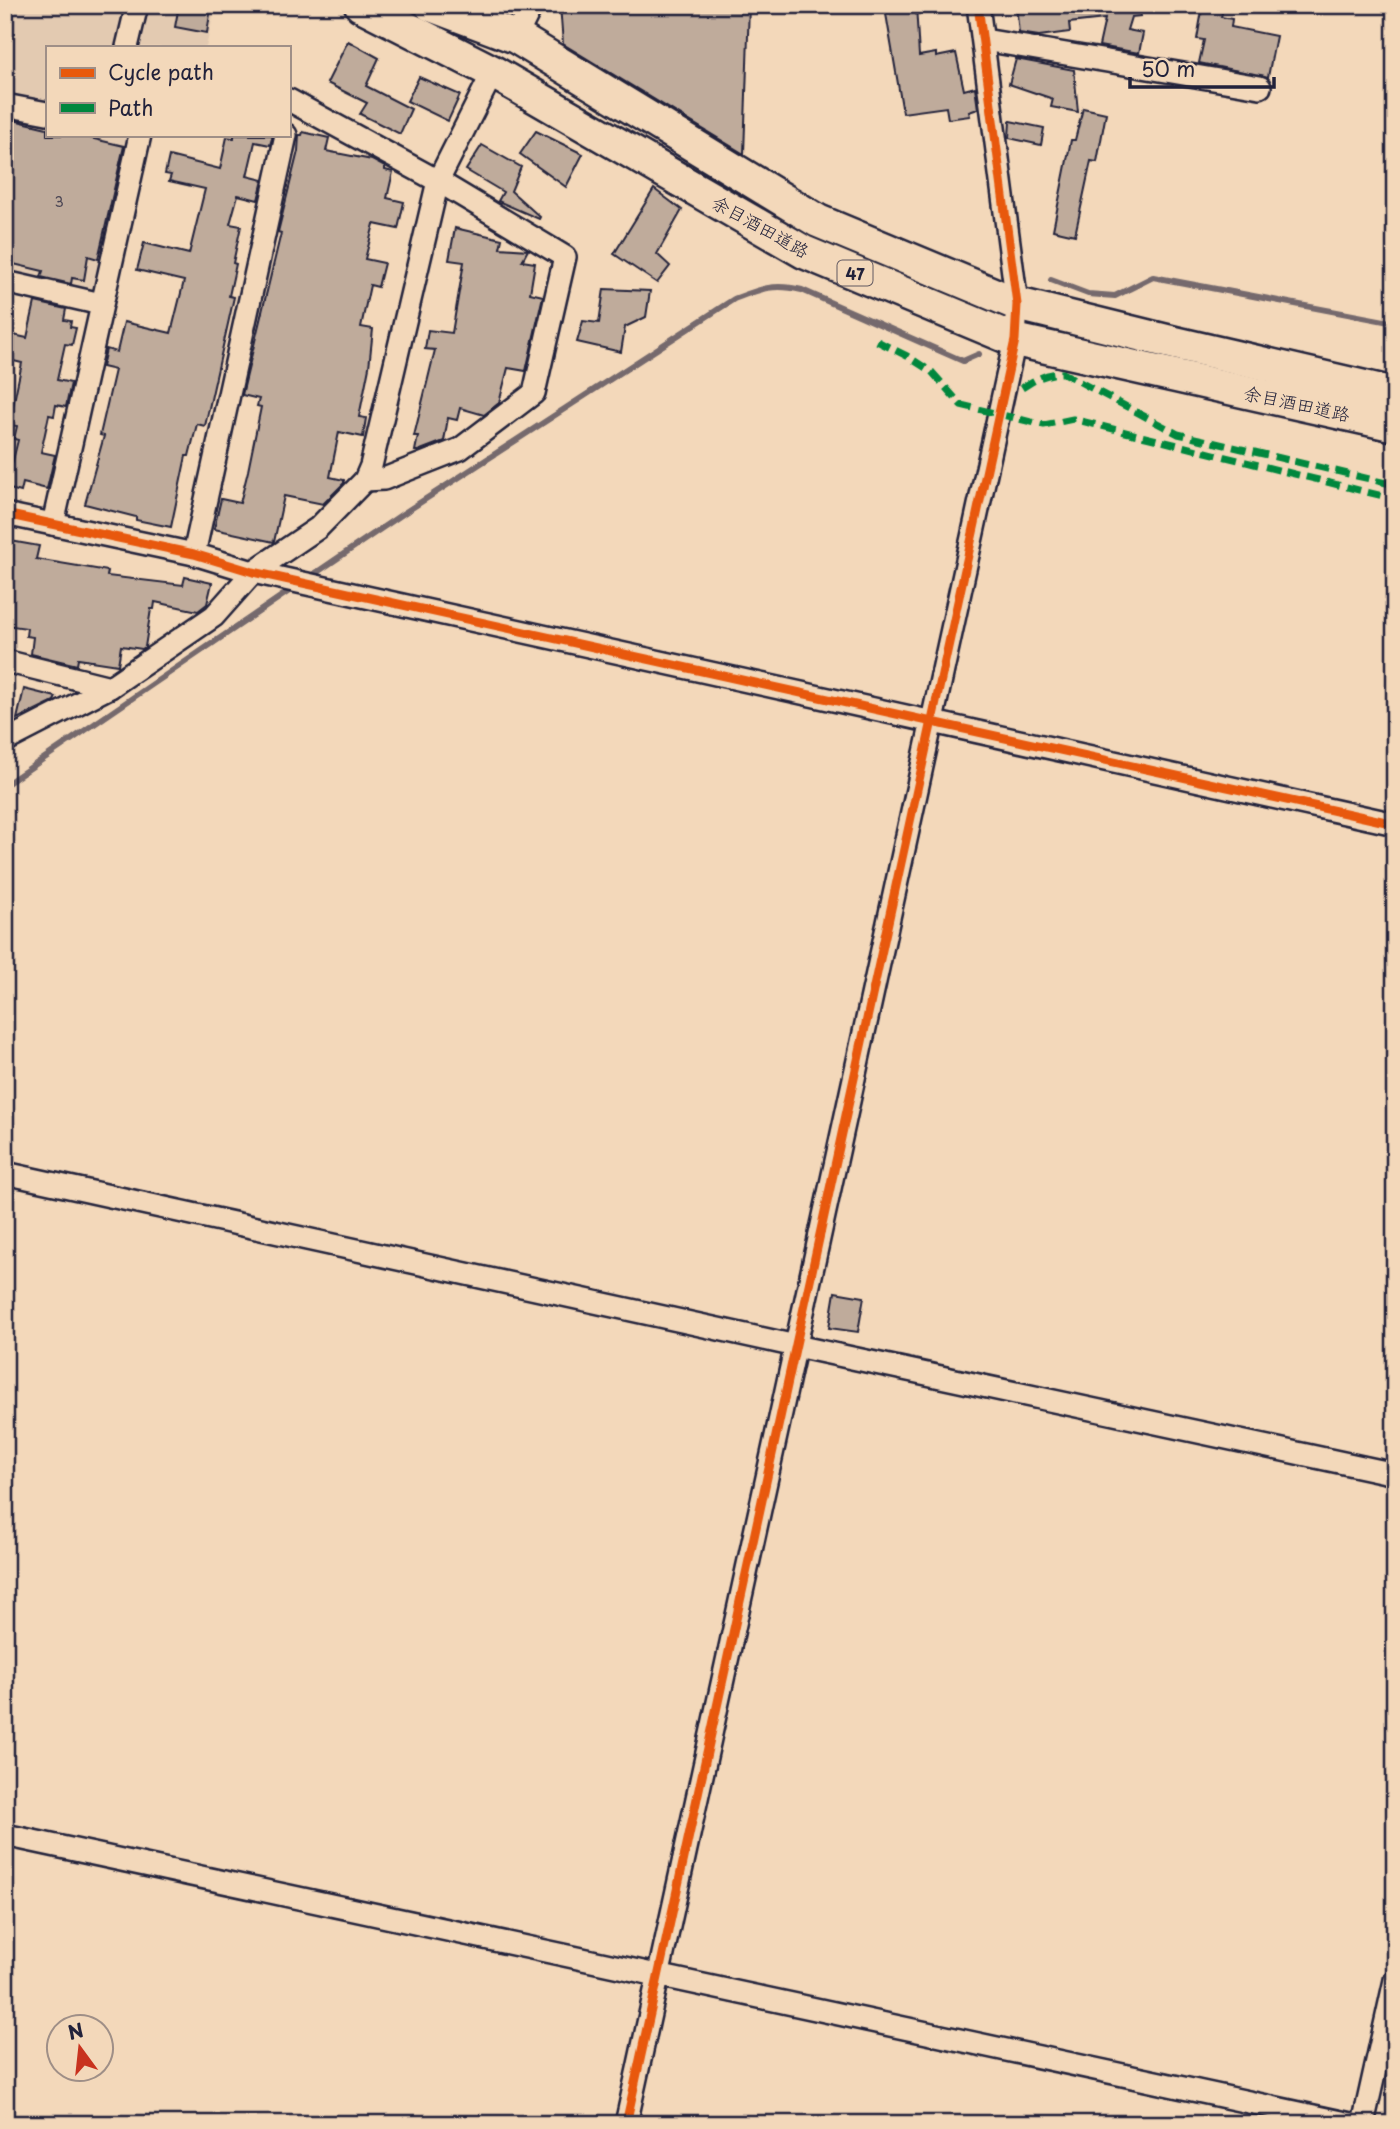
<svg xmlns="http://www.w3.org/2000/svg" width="1400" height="2129" font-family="'Playpen Sans','Klee One',sans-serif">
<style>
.built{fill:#e3cab1}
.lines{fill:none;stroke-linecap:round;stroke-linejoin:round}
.stream{stroke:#74696d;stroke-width:6}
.building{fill:#bfab9b;stroke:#22223b;stroke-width:2}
.minor-casing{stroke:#22223b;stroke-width:26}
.highway-casing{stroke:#22223b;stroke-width:37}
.minor{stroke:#f3d8ba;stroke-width:21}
.highway{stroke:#f3d8ba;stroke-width:32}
.quiet{stroke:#00873e;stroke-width:7;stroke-dasharray:14 7;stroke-linecap:butt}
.cycleway-casing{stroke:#f3d8ba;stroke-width:13}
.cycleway{stroke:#e8590c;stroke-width:9}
.labels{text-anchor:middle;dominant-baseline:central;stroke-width:5;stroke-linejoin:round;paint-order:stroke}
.number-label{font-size:14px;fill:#494453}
.shield{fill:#f3d8ba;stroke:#615961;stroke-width:2}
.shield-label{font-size:16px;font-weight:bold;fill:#22223b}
.street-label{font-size:18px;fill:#22223b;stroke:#f3d8ba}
</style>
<rect width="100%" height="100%" fill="#f3d8ba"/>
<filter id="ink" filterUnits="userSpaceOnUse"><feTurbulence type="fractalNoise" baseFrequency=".0143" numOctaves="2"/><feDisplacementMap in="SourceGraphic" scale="14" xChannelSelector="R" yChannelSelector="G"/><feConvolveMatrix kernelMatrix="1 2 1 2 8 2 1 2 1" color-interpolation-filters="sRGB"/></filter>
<g filter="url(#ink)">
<!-- built -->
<polygon class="built" points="5,5 216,5 206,47 47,47 47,135 133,135 95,295 5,271"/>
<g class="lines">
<!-- stream -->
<g class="stream">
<polyline points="1051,280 1088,294 1115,296 1153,277 1395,323"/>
<path d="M307 579 404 513 734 299C760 289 773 283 802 290L963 361 979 354"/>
<polyline points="5,785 295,587"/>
</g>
</g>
<!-- building -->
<g class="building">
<polygon points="179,5 211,8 207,33 175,27"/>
<polygon points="560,5 749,5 744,154 563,44"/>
<polygon points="903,5 916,5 919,56 936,53 936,57 956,53 964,90 975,87 978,109 969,112 970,116 948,119 946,107 903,113 885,8"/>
<polygon points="1016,5 1139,5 1140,16 1131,17 1127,30 1143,33 1139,53 1099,46 1105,19 1069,23 1070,32 1039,36 1019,33"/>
<polygon points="1203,5 1224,5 1221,17 1232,19 1231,27 1276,36 1268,77 1199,63 1204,40 1197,39"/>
<polygon points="348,41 379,58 366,86 411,109 400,134 360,114 367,103 327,83"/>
<polygon points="1016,59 1074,70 1078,112 1051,107 1053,99 1009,84"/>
<polygon points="419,77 460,95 448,121 407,101"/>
<polygon points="1083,108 1106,113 1097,162 1091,161 1075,235 1053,230 1071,140 1075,140"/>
<polygon points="5,118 47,128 47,135 77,135 124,146 98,259 88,256 84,280 72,278 71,284 41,277 43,271 5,262"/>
<polygon points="1010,121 1044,128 1041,145 1009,138"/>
<polygon points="536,131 583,154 566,187 520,154"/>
<polygon points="303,132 329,138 326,151 372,160 385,167 385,170 393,172 387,198 404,202 398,229 374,224 365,259 384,263 378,287 370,285 361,327 373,329 369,367 359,417 366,418 363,437 339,432 330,477 344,480 344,483 323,504 284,496 274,542 214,529 221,499 240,503 248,471 261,407 257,406 259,399 242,395 281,233 278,232 298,151 299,135 302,135"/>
<polygon points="234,135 273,135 270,145 255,142 247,176 263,180 258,200 238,195 230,224 241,226 233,263 236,264 229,296 234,297 205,426 197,424 189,456 186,456 171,527 136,520 136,517 85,504 104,436 100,435 115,370 102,367 106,349 117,352 124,322 171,333 184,281 137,270 144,243 189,254 205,189 169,181 171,175 165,174 169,156 220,169 227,137 234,138"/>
<polygon points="482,145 521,167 511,191 540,217 539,219 498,201 503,192 466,170"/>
<polygon points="654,189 682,210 657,254 670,266 657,283 614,254"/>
<polygon points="455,228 502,239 500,248 528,250 522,261 535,263 530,293 543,296 526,371 508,368 499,403 484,415 460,408 457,420 448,418 444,441 418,451 415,451 418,436 414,436 435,350 425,349 428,330 452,333 464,262 449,260"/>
<polygon points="604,289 650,291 646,317 625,327 621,352 577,342 583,321 599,323"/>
<polygon points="35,302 66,309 64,320 71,321 70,327 76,328 72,345 65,344 57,380 71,383 66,407 56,405 54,416 49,415 41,452 55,455 47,489 23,483 21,492 6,488 18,440 14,439 17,426 9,425 22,363 5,359 5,333 27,338"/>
<polygon points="5,540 39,546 36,559 108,571 107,576 183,585 185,577 212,583 207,604 198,611 155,602 154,609 151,609 145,647 142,649 121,646 118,665 78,659 77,665 31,654 33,637 26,636 27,628 5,625"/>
<polygon points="24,689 56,697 54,701 17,719"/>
<polygon points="835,1292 864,1297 858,1332 829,1328"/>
</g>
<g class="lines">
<!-- minor casing -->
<g class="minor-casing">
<g id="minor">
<polyline points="516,37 532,5"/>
<polyline points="984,40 1260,87"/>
<polyline points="127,47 137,5"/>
<polyline points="289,100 438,181 565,257 534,393 460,449 384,479 365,480"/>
<polyline points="5,105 47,113"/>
<polyline points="5,282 101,304"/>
<polyline points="5,514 194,554 253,572 1395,824"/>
<polyline points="53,524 140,135"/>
<polyline points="194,554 286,135"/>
<polyline points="5,661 110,687"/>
<polyline points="5,741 110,687 214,616 253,572 318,528 365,480 371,466 438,181 493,72"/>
<polyline points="5,1173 796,1346 1395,1474"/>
<polyline points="5,1835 1351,2124"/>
<polyline points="626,2124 1015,340 1017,304 978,5"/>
<polyline points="1363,2124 1395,1980"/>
</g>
</g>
<!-- highway casing -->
<g class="highway-casing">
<g id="highway">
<polyline points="361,5 493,72 804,252 1015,340 1395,425"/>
<polyline points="431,5 516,37 818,221 1017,304 1175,343 1395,394"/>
</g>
</g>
<!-- minor -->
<use href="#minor" class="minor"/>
<!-- highway -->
<use href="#highway" class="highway"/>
<!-- quiet -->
<g class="quiet">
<polyline points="877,341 907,356 932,372 961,405 1044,425 1073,419 1395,499"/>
<path d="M1022 388C1036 379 1046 373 1063 373L1178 434 1395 485"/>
</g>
<!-- cycleway casing -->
<g class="cycleway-casing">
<g id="cycleway">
<polyline points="5,514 194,554 253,572 1395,824"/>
<polyline points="626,2124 1015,340 1017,304 978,5"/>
</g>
</g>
<!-- cycleway -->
<use href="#cycleway" class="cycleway"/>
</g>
</g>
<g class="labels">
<!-- number labels -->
<g class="number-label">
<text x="59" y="201">3</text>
</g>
<!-- shield labels -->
<rect class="shield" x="837.5" y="260.5" width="35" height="25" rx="5"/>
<g class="shield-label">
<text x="855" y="273">47</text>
</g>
<!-- street labels -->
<g class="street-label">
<text transform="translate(761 226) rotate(29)">余目酒田道路</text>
<text transform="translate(1297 403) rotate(12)">余目酒田道路</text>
</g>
</g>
<!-- margin -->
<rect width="1400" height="2129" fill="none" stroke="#f3d8ba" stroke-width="28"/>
<rect x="14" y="14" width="1372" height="2101" fill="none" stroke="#22223b" stroke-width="2.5" filter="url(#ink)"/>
<!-- legend -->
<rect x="46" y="46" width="245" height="91" fill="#f3d8ba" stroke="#9f8f87" stroke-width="2"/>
<rect x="60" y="68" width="35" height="10" fill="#e8590c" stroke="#9f8f87" stroke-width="2"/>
<text x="108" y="80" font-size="21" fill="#22223b">Cycle path</text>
<rect x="60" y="103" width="35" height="10" fill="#00873e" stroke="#9f8f87" stroke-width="2"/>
<text x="108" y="116" font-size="21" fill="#22223b">Path</text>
<!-- north arrow -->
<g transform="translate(80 2048) rotate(345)"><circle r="33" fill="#f3d8ba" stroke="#9f8f87" stroke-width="2"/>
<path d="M0-5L12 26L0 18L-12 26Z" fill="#c8321e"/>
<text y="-10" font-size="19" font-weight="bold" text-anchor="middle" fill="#22223b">N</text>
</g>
<!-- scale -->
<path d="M1130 77v10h144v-10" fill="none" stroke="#22223b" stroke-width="3.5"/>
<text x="1141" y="77" font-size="21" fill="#22223b" stroke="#f3d8ba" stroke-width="5" paint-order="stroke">50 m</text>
</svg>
